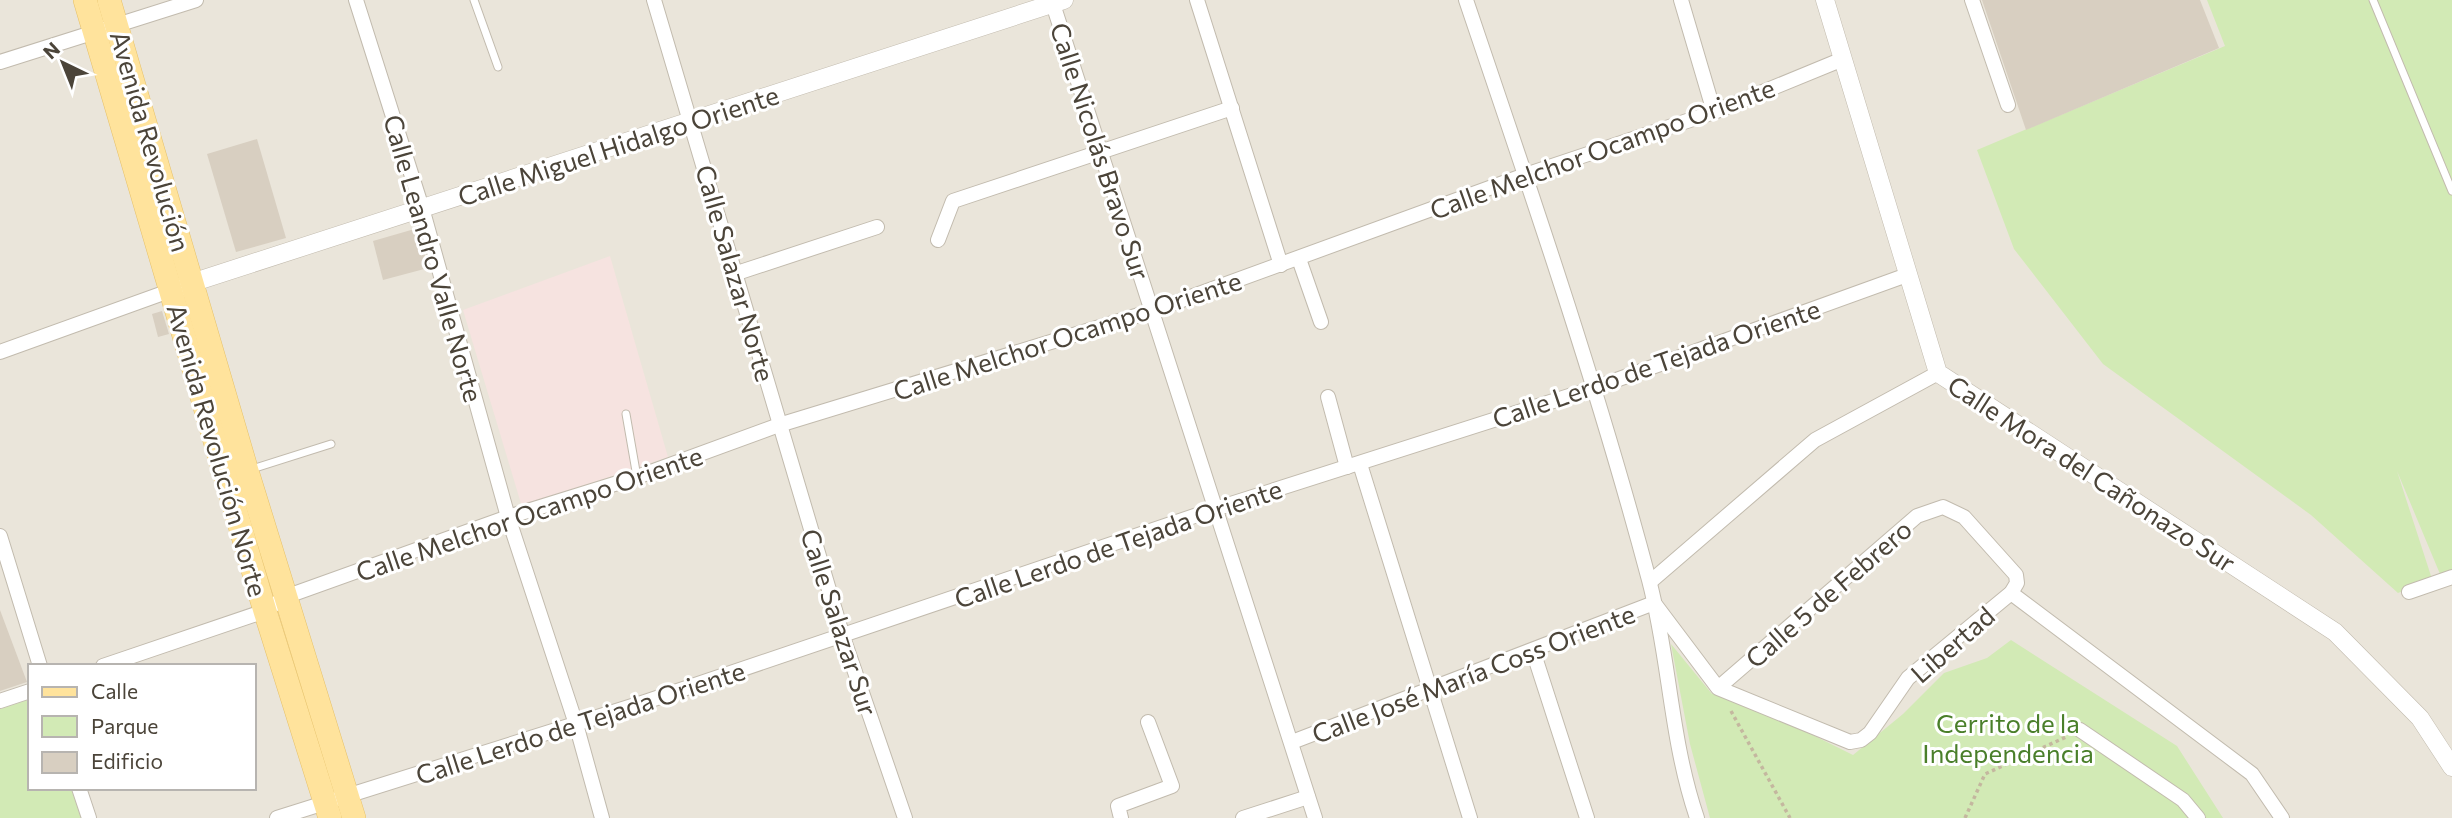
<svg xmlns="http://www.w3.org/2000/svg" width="2452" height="818" font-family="Commissioner,sans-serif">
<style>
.residential{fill:#eae5da;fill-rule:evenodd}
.medical{fill:#f6e3e0}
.green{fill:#d2eab5}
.building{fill:#d8cfc1}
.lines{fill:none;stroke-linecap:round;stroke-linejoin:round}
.service-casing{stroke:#c2bbae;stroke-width:9}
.minor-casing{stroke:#c2bbae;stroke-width:16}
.tertiary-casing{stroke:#c2bbae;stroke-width:19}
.primary-casing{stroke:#e6c16a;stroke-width:24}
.path{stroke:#c4b79f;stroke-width:3.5;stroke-dasharray:3.5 3.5;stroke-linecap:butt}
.service{stroke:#fff;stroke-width:7}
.minor{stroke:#fff;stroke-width:14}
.tertiary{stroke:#fff;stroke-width:18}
.primary{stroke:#ffe39c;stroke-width:23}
.labels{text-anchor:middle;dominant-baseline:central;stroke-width:6;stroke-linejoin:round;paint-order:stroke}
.street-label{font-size:26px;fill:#4b4439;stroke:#fff}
.park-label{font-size:26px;fill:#4a7f2a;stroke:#fff}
</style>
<rect width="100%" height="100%" fill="#f6f3ec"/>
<!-- residential -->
<path class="residential" d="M0 0H2452V818H0ZM30 666H254V788H30Z"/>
<!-- medical -->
<polygon class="medical" points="610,256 668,457 522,507 463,310"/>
<!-- green -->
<g class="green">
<polygon points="2207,0 2452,0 2452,570 2440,574 2397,471 2432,579 2398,593 2311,515 2103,364 2014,249 1977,150 2225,46"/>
<polygon points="2011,640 2177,746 2223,818 1710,818 1690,744 1671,644 1712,694 1718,688 1853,755 1903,714 1944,673 1987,658"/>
<polygon points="30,699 30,788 71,788 81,818 0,818 0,709"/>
</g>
<!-- building -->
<g class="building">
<polygon points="1982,0 2200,0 2219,48 2026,130"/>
<polygon points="257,139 286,238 236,252 207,154"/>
<polygon points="418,228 428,268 383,280 373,241"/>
<polygon points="162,311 169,334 158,337 152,314"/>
<polygon points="0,610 27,682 0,691"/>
</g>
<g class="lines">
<!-- service casing -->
<g class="service-casing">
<g id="service">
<polyline points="474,0 498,67"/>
<polyline points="2373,0 2452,191"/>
<polyline points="626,414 637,477"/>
<polyline points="252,469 331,444"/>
</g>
</g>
<!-- minor casing -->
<g class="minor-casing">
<g id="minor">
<polyline points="356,0 422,208 508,517 576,724 602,818"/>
<polyline points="654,0 843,637 905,818"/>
<polyline points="1197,0 1281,265"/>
<path d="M1466 0C1531 192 1597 384 1649 580 1670 659 1670 739 1697 818"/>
<polyline points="1681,0 1714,112"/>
<polyline points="1972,0 2008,105"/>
<polyline points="1053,4 1315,818"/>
<polyline points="0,62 196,0"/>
<polyline points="938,240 953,201 1232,108"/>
<polyline points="1299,259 1321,322"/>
<polyline points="737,273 877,227"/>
<polyline points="0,352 172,290"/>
<polyline points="1328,397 1347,467"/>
<polyline points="1360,464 1470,818"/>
<polyline points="0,536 40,666"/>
<polyline points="1650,582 1815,440 1938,373"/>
<polyline points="2409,592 2452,577"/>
<polyline points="2011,593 2252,774 2282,818"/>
<polyline points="1654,603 1718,688 1850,742 1861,740 1870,733 1908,678 2011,593 2017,583 2016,575 1964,517 1943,507 1917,516 1718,688"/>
<polyline points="1533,651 1587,818"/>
<polyline points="103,666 265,611 285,597 508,517 637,477 779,425 1152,311 1525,175 1714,112 1843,59"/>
<polyline points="0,701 30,691"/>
<polyline points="2080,730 2183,800 2198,818"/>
<polyline points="1292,742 1654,603"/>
<polyline points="79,788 89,818"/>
<polyline points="277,818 645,702 1215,509 1594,388 1907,275"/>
<polyline points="1121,818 1118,806 1172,786 1148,722"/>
<polyline points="1243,818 1308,797"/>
</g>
</g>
<!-- tertiary casing -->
<g class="tertiary-casing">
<g id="tertiary">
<polyline points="1825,0 1938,373 2335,632 2420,718 2452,767"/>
<polyline points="182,286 1064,0"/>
</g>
</g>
<!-- primary casing -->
<g class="primary-casing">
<g id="primary">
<polyline points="85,0 265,611 330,818"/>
<polyline points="109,0 247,471 354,818"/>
</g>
</g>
<!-- path -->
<g class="path">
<polyline points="1731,711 1790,818"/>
<polyline points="1965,818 1985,774 2066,737"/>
</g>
<!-- service -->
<use href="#service" class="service"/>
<!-- minor -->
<use href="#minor" class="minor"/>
<!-- tertiary -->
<use href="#tertiary" class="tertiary"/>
<!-- primary -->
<use href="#primary" class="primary"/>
</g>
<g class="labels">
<!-- street labels -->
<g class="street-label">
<text transform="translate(151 141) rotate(74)">Avenida Revolución</text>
<text transform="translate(618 145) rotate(-18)">Calle Miguel Hidalgo Oriente</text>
<text transform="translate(1602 148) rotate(-20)">Calle Melchor Ocampo Oriente</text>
<text transform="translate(1101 151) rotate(72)">Calle Nicolás Bravo Sur</text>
<text transform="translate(434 258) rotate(74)">Calle Leandro Valle Norte</text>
<text transform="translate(736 273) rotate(74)">Calle Salazar Norte</text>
<text transform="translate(1067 335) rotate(-18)">Calle Melchor Ocampo Oriente</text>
<text transform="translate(1656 363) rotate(-19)">Calle Lerdo de Tejada Oriente</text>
<text transform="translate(218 450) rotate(74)">Avenida Revolución Norte</text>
<text transform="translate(2092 473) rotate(33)">Calle Mora del Cañonazo Sur</text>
<text transform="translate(529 513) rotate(-19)">Calle Melchor Ocampo Oriente</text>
<text transform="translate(1118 543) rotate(-19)">Calle Lerdo de Tejada Oriente</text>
<text transform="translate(1828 593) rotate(-41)">Calle 5 de Febrero</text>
<text transform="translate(840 622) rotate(72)">Calle Salazar Sur</text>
<text transform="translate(1952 644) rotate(-41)">Libertad</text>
<text transform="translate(1473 673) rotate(-21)">Calle José María Coss Oriente</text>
<text transform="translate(580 722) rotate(-18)">Calle Lerdo de Tejada Oriente</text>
</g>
<!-- park labels -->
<g class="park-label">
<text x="2008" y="722">Cerrito de la<tspan x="2008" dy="30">Independencia</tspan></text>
</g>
</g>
<!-- legend -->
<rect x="28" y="664" width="228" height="126" fill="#ffffff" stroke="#b7b4b0" stroke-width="2"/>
<rect x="42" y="687" width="35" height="10" fill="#ffe39c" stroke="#b7b4b0" stroke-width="2"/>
<text x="91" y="699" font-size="21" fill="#4b4439">Calle</text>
<rect x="42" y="716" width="35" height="21" fill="#d2eab5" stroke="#b7b4b0" stroke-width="2"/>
<text x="91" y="734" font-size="21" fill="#4b4439">Parque</text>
<rect x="42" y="752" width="35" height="21" fill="#d8cfc1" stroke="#b7b4b0" stroke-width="2"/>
<text x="91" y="769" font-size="21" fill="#4b4439">Edificio</text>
<!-- north arrow -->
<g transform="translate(63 63) rotate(317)" stroke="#ffffff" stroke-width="5" paint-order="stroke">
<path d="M0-5L12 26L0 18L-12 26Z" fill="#4b4439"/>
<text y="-10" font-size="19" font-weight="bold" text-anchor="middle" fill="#4b4439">N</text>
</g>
</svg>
